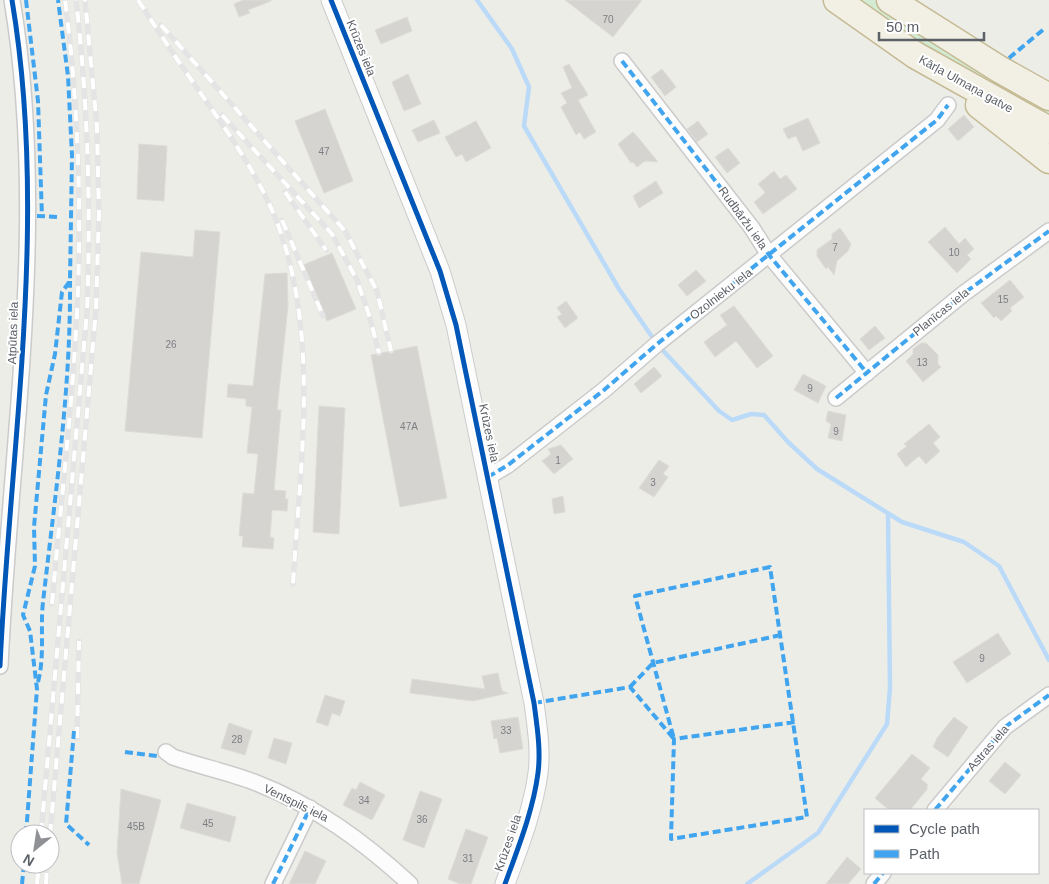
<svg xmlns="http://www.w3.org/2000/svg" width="1049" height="884" font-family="Arial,sans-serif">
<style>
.green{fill:#d4ebd3}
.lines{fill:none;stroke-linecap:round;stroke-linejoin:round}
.stream{stroke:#bbdaf8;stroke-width:4.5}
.building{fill:#d5d4d1;stroke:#dddcd6}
.minor-casing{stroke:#cacbca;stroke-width:18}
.tertiary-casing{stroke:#cacbca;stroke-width:21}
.trunk-casing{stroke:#c5ba94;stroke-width:29}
.minor{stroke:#fcfcfc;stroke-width:15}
.tertiary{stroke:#fcfcfc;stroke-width:19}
.trunk{stroke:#f2f0e4;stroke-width:26}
.rail-casing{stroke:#e4e4e4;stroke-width:5.5}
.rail{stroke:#fff;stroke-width:4;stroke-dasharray:11;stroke-linecap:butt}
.quiet{stroke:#40a5ee;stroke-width:4;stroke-dasharray:8 4;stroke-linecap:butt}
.cycleway-casing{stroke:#fff;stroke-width:8}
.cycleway{stroke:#0057b8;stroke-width:5}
.labels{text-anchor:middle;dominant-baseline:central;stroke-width:4;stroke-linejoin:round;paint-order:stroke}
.number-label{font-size:10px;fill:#7c7e82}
.street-label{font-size:12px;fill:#5c6067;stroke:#fff}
</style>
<rect width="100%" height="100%" fill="#edede8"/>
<!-- green -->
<polygon class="green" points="850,0 874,0 918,29 1049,107 1049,122"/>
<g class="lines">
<!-- stream -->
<g class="stream">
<polyline points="477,0 512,49 529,87 524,126 619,289 657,344 719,411 732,420 751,414 764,415 788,442 817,469 902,522 964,542 999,566 1049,660"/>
<polyline points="747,884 818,833 887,724 890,688 888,514"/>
</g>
</g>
<!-- building -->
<g class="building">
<polygon points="243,0 271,0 271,1 248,10 250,13 239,17 234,4"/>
<polygon points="565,0 642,0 613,37"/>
<polygon points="407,17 412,31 381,44 375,30"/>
<polygon points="569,64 588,95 578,100 596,132 584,139 580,132 576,135 561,107 567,103 561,93 572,88 563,67"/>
<polygon points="662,69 676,87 665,96 651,77"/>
<polygon points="408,74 421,104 404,111 392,82"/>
<polygon points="325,109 353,181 324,193 295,121"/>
<polygon points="964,115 974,127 958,141 948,129"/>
<polygon points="808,118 820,143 803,151 796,136 788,139 783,129"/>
<polygon points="434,120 440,133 418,142 412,130"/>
<polygon points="476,121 491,148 466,162 462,154 456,157 445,137"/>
<polygon points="698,121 708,134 697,142 687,129"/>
<polygon points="633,132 641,141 658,162 645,161 637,167 633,162 631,163 618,144"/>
<polygon points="139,144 167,146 164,201 137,199"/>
<polygon points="728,148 740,163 727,173 715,157"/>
<polygon points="774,171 780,179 786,175 797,189 763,214 754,202 764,194 765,192 758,184"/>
<polygon points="656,181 663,193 639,208 633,196"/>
<polygon points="945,227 959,244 965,238 974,249 967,255 971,259 957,273 928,242"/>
<polygon points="840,228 851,244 848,251 837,261 834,275 828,267 826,269 817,256 817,250 832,239 832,234"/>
<polygon points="195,230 220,232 202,438 125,431 141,252 193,257"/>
<polygon points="332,253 356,309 327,321 303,265"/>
<polygon points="696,270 706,281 687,296 678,285"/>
<polygon points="287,273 288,306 277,410 281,410 274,490 286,491 285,499 288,499 287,511 272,510 270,537 274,538 273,549 242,547 243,536 239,536 243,493 254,494 258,454 247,453 252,407 246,406 246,399 227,397 228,384 253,386 265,274"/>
<polygon points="1010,280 1024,297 1010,308 1012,311 1001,321 996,316 994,318 981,303"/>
<polygon points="566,301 578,318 565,328 557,317 562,314 557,308"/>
<polygon points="734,306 773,356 757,368 736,341 715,357 704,342 727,325 720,315"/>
<polygon points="875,326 885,338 869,350 860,339"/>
<polygon points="921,343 926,343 938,355 938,364 941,367 923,382 906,361 913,354 913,349"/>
<polygon points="417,346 447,498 400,507 371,355"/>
<polygon points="654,367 662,376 641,393 634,384"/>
<polygon points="803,374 826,386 818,403 794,390"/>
<polygon points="319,406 345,408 339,534 313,532"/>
<polygon points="828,411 846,415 842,441 828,438 831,424 826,421"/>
<polygon points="929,424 940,437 933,443 940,451 926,464 919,456 906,467 897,454 907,446 904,444"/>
<polygon points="561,445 573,459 554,474 542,461 551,454 548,449"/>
<polygon points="659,460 669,466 663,474 668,477 654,497 639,488"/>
<polygon points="563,496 565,512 554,514 552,499"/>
<polygon points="998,633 1011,654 967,683 953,662"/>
<polygon points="498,673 502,691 508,693 473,701 410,693 412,679 485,689 482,676"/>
<polygon points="325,695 345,701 340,716 332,713 328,726 316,722"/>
<polygon points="518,717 523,749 500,753 497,738 494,739 491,721"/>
<polygon points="954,717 968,727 948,757 933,747 937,738"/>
<polygon points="229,723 252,731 245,755 221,748"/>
<polygon points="274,738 292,743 286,764 268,758"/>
<polygon points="912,754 930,768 921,779 928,785 926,787 928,788 910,810 889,810 875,798"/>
<polygon points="1005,762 1021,775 1005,794 989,781"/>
<polygon points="360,782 385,795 372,820 343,805 352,788 356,790"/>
<polygon points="121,789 161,800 139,884 122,884 117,853"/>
<polygon points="420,791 442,799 424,848 403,840"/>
<polygon points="187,803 236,817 230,842 180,828"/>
<polygon points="466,829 488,837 471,884 460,884 448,879"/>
<polygon points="305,851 326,861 315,884 289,884"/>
<polygon points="847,857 861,869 848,884 826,884"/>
</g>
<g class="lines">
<!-- minor casing -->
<g class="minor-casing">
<g id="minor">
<polyline points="622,61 752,228 769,255 867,373"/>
<polyline points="836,398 963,294 1049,231"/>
<polyline points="488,477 508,465 604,390 657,344 937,120 948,105"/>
<path d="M0 666C10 445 49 220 12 0"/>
<path d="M166 752 173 757C199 766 227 772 254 782 314 805 363 841 410 884"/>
<polyline points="935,810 1005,727 1049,695"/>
<polyline points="273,884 310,808"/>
<polyline points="874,884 883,873"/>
</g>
</g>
<!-- tertiary casing -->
<g class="tertiary-casing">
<path id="tertiary" d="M331 0 440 271 456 325 534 703C537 726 541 750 538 773 533 811 518 848 505 884"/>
</g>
<!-- trunk casing -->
<g class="trunk-casing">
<g id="trunk">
<polyline points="837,0 915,55 1049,130"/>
<polyline points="890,0 999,69 1049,97"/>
<polyline points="979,105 1049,160"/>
</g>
</g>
<!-- minor -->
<use href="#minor" class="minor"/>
<!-- tertiary -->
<use href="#tertiary" class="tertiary"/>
<!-- trunk -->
<use href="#trunk" class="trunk"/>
<!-- rail casing -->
<g class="rail-casing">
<g id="rail">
<path d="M138 0C157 29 175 57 195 85 224 127 255 169 275 217 321 334 300 462 293 584"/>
<polyline points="161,25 345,231 377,291 391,351"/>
<polyline points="222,115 332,234 357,280 370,318 379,353"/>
<polyline points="285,192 326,250"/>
<polyline points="282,220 323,316"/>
<path d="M52 604C62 488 77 370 79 253 80 169 76 84 65 0"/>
<polyline points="77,738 79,641"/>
<path d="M41 834 87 311C91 207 88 104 76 0"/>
<polyline points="50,835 96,310 99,214 97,127 85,0"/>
<polyline points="37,884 39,864"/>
<polyline points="46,884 47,864"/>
</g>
</g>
<!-- rail -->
<use href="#rail" class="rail"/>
<!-- quiet -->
<g class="quiet">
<polyline points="26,0 38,101 42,217"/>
<polyline points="1009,58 1044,29"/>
<polyline points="622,61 752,228 769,255 867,373"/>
<polyline points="37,216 59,217"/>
<polyline points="836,398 963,294 1049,231"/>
<polyline points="488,477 508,465 604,390 657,344 937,120 948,105"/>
<path d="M38 682C45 655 40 629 43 602 55 496 71 389 70 281"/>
<polyline points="630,687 653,663 781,635"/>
<polyline points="534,703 630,687 674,739 635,596 770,567 807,817 671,839 674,739 795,722"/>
<polyline points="74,731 66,824 89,845"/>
<polyline points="125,752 157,756"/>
<polyline points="935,810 1005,727 1049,695"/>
<polyline points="26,834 37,689 30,631 23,615 35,566 34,527 46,395 55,354 62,292 70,281 72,155 68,76 58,0"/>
<polyline points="22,884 24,864"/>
<polyline points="273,884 310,808"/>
<polyline points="874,884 883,873"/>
</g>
<!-- cycleway casing -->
<g class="cycleway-casing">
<g id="cycleway">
<path d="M331 0 440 271 456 325 534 703C537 726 541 750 538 773 533 811 518 848 505 884"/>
<path d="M0 666C10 445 49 220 12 0"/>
</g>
</g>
<!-- cycleway -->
<use href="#cycleway" class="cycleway"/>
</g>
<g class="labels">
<!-- number labels -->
<g class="number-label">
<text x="608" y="19">70</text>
<text x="324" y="151">47</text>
<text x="835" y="247">7</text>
<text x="954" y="252">10</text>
<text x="1003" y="299">15</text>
<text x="171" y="344">26</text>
<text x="922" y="362">13</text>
<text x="810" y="388">9</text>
<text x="409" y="426">47A</text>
<text x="836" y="431">9</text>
<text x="558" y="460">1</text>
<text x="653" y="482">3</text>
<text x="982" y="658">9</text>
<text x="506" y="730">33</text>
<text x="237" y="739">28</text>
<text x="364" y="800">34</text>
<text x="422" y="819">36</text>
<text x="208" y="823">45</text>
<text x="136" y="826">45B</text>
<text x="468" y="858">31</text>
</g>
<!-- street labels -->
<g class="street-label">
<text transform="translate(361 48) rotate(68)">Krūzes iela</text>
<text transform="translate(966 84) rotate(29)">Kārļa Ulmaņa gatve</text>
<text transform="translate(743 218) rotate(54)">Rudbāržu iela</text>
<text transform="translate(721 294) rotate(-38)">Ozolnieku iela</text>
<text transform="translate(941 312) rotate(-39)">Planīcas iela</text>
<text transform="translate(13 333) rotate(-88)">Atpūtas iela</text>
<text transform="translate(489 433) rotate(78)">Krūzes iela</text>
<text transform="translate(988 748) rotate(-49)">Astras iela</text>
<text transform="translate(296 803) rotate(26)">Ventspils iela</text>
<text transform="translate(508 843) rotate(-71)">Krūzes iela</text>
</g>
</g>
<!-- legend -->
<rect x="864" y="809" width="175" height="65" fill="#ffffff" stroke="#bebfc2"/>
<rect x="874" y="825" width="25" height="8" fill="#0057b8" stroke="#bebfc2"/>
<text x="909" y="834" font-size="15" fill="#5c6067">Cycle path</text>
<rect x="874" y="850" width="25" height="8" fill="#40a5ee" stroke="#bebfc2"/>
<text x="909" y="859" font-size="15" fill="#5c6067">Path</text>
<!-- north arrow -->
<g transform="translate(35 849) rotate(210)"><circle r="24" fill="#ffffff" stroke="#bebfc2"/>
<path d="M0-4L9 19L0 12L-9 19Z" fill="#8f9194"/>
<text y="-8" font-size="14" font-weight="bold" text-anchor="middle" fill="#5c6067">N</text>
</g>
<!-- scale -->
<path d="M879 32v8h105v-8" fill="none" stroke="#5c6067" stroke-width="2.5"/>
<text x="886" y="32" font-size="15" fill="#5c6067" stroke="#ffffff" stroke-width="4" paint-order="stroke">50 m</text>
</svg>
